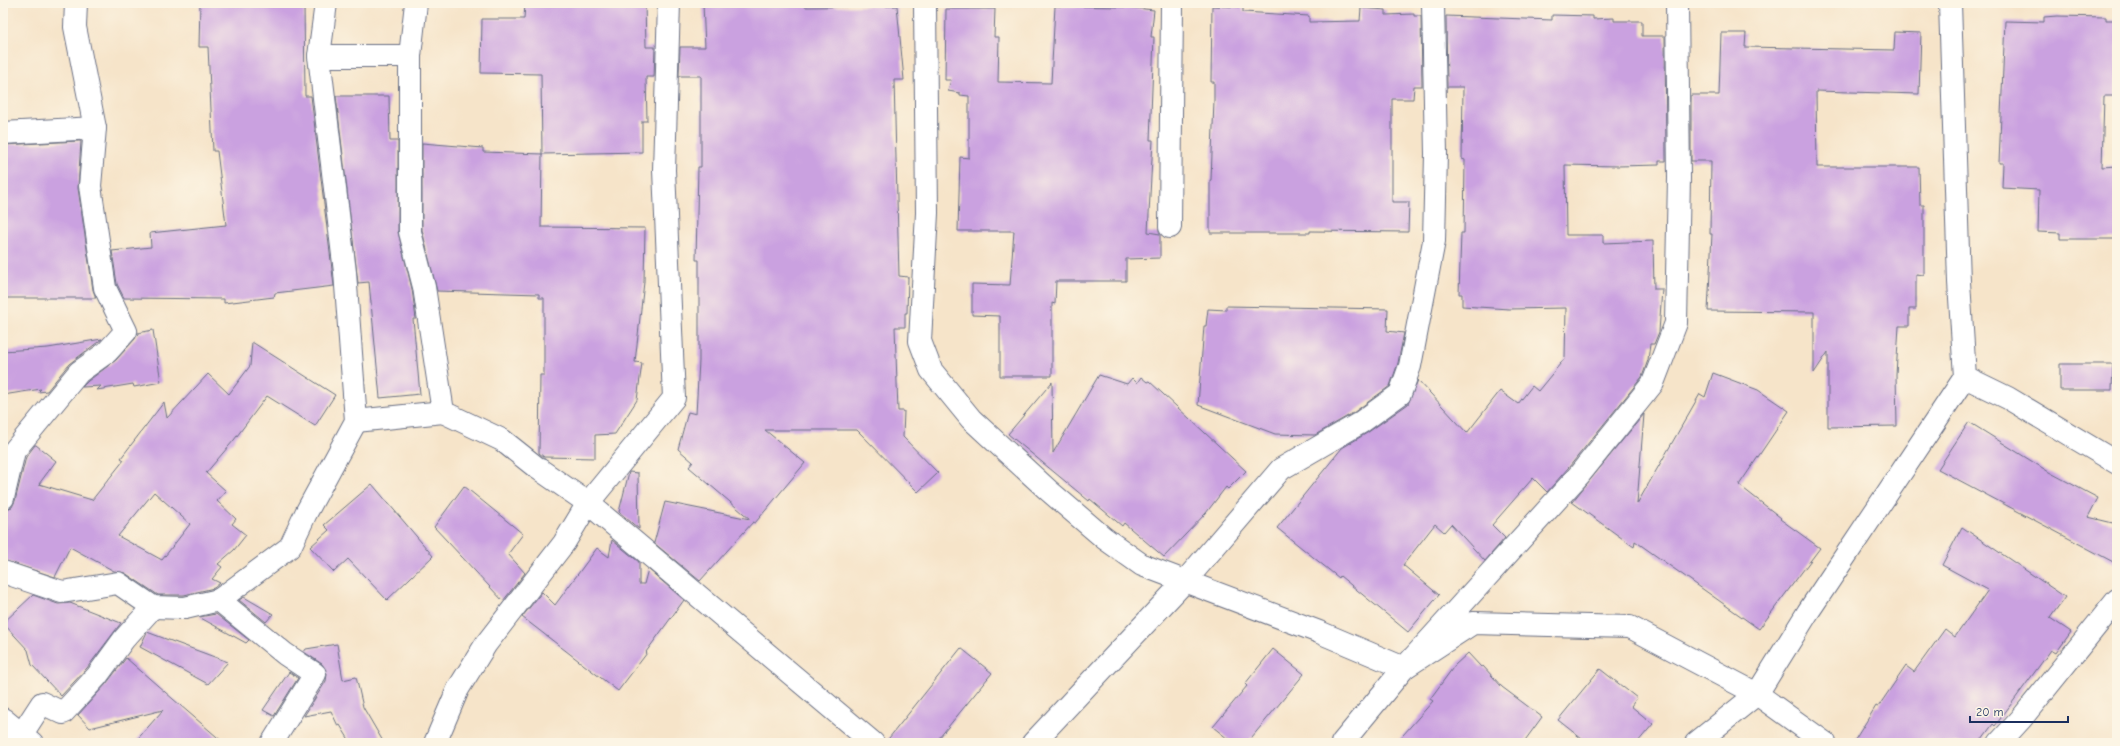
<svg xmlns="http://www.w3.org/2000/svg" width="2120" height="746" font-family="'Comic Neue',sans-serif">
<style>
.building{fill:#caa1e0;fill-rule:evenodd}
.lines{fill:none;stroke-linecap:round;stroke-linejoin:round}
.minor-casing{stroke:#686e83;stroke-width:24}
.minor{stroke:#fff;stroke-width:22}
</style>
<rect width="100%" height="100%" fill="#fcf5e5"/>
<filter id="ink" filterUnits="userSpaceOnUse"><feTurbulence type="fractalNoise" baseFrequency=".025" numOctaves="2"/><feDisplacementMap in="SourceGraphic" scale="8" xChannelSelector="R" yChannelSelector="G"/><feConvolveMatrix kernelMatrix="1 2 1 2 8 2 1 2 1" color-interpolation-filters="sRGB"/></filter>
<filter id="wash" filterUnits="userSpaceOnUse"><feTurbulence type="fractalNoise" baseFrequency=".012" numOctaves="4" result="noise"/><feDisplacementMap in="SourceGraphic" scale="16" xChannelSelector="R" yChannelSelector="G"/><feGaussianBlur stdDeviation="0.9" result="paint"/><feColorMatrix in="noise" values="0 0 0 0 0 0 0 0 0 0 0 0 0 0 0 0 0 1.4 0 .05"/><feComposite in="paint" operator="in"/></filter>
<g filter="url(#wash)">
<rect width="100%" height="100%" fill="#f6e4c9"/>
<g id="blocks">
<!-- building -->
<g class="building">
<polygon points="200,3 304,3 305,96 311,96 334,286 275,293 274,297 224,303 224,299 124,298 117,284 112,251 151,247 150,233 226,225 217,151 213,151 208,47 199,47"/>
<polygon points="525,3 645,3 646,47 655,47 654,77 646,77 647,121 642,121 642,152 542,154 541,74 481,73 482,19 524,19"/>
<polygon points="703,4 805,4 805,7 897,6 904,80 894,80 899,276 908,277 907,313 905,313 905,327 895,327 898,411 904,411 903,437 938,473 918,492 857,430 765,430 805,463 755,523 753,522 700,581 654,543 665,502 750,519 689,467 693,462 678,449 688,412 696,414 699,361 699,260 696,260 698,167 701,167 701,76 679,76 680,47 705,47"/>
<polygon points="1055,6 1126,7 1154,10 1151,37 1154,37 1150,140 1153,140 1148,232 1160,234 1160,258 1126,259 1126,281 1056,281 1055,304 1052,303 1052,376 1000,376 1000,316 972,315 972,284 1010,285 1014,231 958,231 960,157 969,158 969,96 960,95 960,93 948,91 951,80 945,80 946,9 995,9 994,37 999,37 998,82 1051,83"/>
<polygon points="1212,6 1243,7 1243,12 1309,16 1309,22 1360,21 1361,8 1386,10 1386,15 1414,14 1414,16 1421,16 1422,86 1414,86 1413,99 1392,99 1392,202 1409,202 1408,232 1310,231 1310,233 1210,233 1210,180 1211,180 1214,100 1214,82 1211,82"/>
<polygon points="1552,15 1593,16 1593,19 1614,18 1614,21 1642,21 1642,36 1665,36 1666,161 1659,161 1659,165 1618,166 1565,165 1566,235 1603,235 1603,243 1653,241 1654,289 1662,289 1659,332 1654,344 1650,344 1648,360 1642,377 1569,467 1547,492 1533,478 1492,525 1505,538 1485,561 1451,524 1444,532 1435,524 1403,565 1439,595 1408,632 1340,576 1339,578 1277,528 1342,448 1367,433 1408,404 1418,380 1467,433 1500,391 1518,404 1532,386 1538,391 1565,358 1566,308 1509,309 1462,306 1462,294 1459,294 1461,233 1464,233 1465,160 1462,159 1463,87 1447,87 1446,16 1552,20"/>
<polygon points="2057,16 2106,17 2106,20 2117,20 2117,96 2104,96 2102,167 2117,166 2117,239 2060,239 2060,233 2038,232 2039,190 2002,188 2003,163 1999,163 2005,21 2044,22 2044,17"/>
<polygon points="1895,32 1921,33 1919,94 1816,91 1817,167 1919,167 1920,205 1924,205 1924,275 1916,274 1916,309 1909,309 1909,326 1899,326 1896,374 1897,426 1828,427 1828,352 1814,373 1814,312 1708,311 1712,234 1710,234 1711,161 1691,161 1691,95 1719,95 1721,33 1746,33 1745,47 1894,50"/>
<polygon points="336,96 389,96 390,141 398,141 398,232 412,289 416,319 413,319 420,394 380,398 369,282 358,283"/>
<polygon points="79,141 81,141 78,188 93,290 96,298 3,298 3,145"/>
<polygon points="422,143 483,148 483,152 542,154 541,227 645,228 644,282 635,362 642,363 637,400 615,434 595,435 595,458 544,457 539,453 540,375 544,375 544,298 539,298 539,294 437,291 422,230"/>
<polygon points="1226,306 1388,309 1387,331 1404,333 1398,363 1390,386 1353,413 1315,435 1275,434 1198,405 1204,326 1206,326 1208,309 1226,310"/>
<polygon points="153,330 161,382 134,387 133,384 97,390 101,386 82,387 88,381 116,360 135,339 138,333"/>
<polygon points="102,339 69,364 47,391 38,392 41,389 3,395 3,351 48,348"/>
<path d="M252 342 335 395 315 426 267 396 234 440 206 473 226 491 217 501 236 519 232 524 246 535 234 550 218 564 222 567 212 579 220 583 214 588 184 595H158L125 573 114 571 70 547 55 577 3 560V510L12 507 15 501 26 457 35 445H36L56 461 39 484 92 500 124 460 121 458 164 402 167 418 208 374 229 394 250 366ZM154 492 190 524 162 560 118 536Z"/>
<polygon points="2060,364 2113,364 2112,390 2060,390"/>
<polygon points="1713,373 1758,390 1789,411 1739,485 1781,518 1780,519 1820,548 1759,629 1635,541 1634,547 1572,502 1644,414 1637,504 1700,394 1705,397"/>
<polygon points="1099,375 1127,384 1132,378 1137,383 1141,377 1147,382 1149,381 1246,471 1228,489 1226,487 1206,513 1164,557 1124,523 1122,526 1090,499 1089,501 1008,434 1052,382 1053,453"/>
<polygon points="1969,422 2049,472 2098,498 2088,517 2117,524 2117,564 1938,469"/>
<polygon points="629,472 638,473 639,529 619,512"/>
<polygon points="372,484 433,556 387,600 348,559 334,572 310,547 329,530 324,525"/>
<polygon points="464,486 523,534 508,554 525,573 503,601 434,527"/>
<polygon points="1962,527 2065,597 2050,618 2071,632 2056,653 2051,650 1995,726 1993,724 1979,743 1853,743 1876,706 1878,707 1906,666 1914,672 1945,629 1955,637 1988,590 1942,565"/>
<polygon points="612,540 639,562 639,584 644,584 648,569 684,600 646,652 647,653 618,691 522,617 542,592 555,605 597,548 609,557"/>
<polygon points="33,595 58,604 70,603 121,623 87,668 61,696 32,665 28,650 3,623"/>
<polygon points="244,597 273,614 266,622 239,600"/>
<polygon points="216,614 249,640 246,643 199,617"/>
<polygon points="147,632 228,662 208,684 140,647"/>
<polygon points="337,644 343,680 356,677 363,707 384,743 351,743 340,725 338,726 331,711 304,716 326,681 327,674 322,664 304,652 306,649"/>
<polygon points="961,648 992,673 935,743 885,743"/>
<polygon points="1273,649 1304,674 1247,743 1233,743 1213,727 1247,686 1245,684"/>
<polygon points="1468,653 1481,667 1483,666 1502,687 1542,717 1523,743 1396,743 1433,701 1430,699 1455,665"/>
<polygon points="126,658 173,699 224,743 134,743 163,710 90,728 78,715 106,684"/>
<polygon points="1600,669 1637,698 1631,706 1653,724 1637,743 1587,743 1558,720"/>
<polygon points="289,672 298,678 274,716 263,710"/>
</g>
</g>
</g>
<g filter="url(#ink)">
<use href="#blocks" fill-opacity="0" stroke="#686e83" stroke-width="1"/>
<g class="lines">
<!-- minor casing -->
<g class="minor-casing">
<g id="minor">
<polyline points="416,3 410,56 410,232 424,287 443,412 502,440 536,467 588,503 873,743"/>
<polyline points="925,3 927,213 920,341 931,370 971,419 1048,490 1104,538 1142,565 1319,632 1404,668 1473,623 1630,627 1757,694 1825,743"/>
<polyline points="1950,3 1959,282 1965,377 2008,398 2117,463"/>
<polyline points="319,56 410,56"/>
<polyline points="3,133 95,128"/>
<polyline points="1170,227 1172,3"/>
<polyline points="356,421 443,412"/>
<polyline points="3,498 14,451 79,372 107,352 126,331 105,288 90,186 95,128 75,27 76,3"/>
<polyline points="3,572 62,592 118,583 153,607 185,608 219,600"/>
<polyline points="3,719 32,743"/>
<polyline points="16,743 42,703 63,713 97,676 124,639 153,607"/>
<polyline points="272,743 315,674 285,654 219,600 290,547 306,513 356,421 345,272 319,56 326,3"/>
<polyline points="435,743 458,689 486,644 564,543 588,503 674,398 664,170 669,3"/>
<polyline points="1033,743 1186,580 1281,469 1360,423 1400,394 1410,366 1434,241 1436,154 1433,3"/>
<polyline points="1342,743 1404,668 1579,475 1653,383 1676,323 1679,178 1677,3"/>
<polyline points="1696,743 1757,694 1808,612 1965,377"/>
<polyline points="1999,743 2021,719 2117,600"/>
</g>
</g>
<!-- minor -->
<use href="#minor" class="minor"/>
</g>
</g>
<!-- margin -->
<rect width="2120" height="746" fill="none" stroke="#fcf5e5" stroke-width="16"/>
<!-- scale -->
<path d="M1970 716v6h98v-6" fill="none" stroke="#1b2f5e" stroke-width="2"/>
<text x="1976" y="716" font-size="12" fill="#1b2f5e" stroke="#fcf5e5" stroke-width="3" paint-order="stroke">20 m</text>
</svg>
